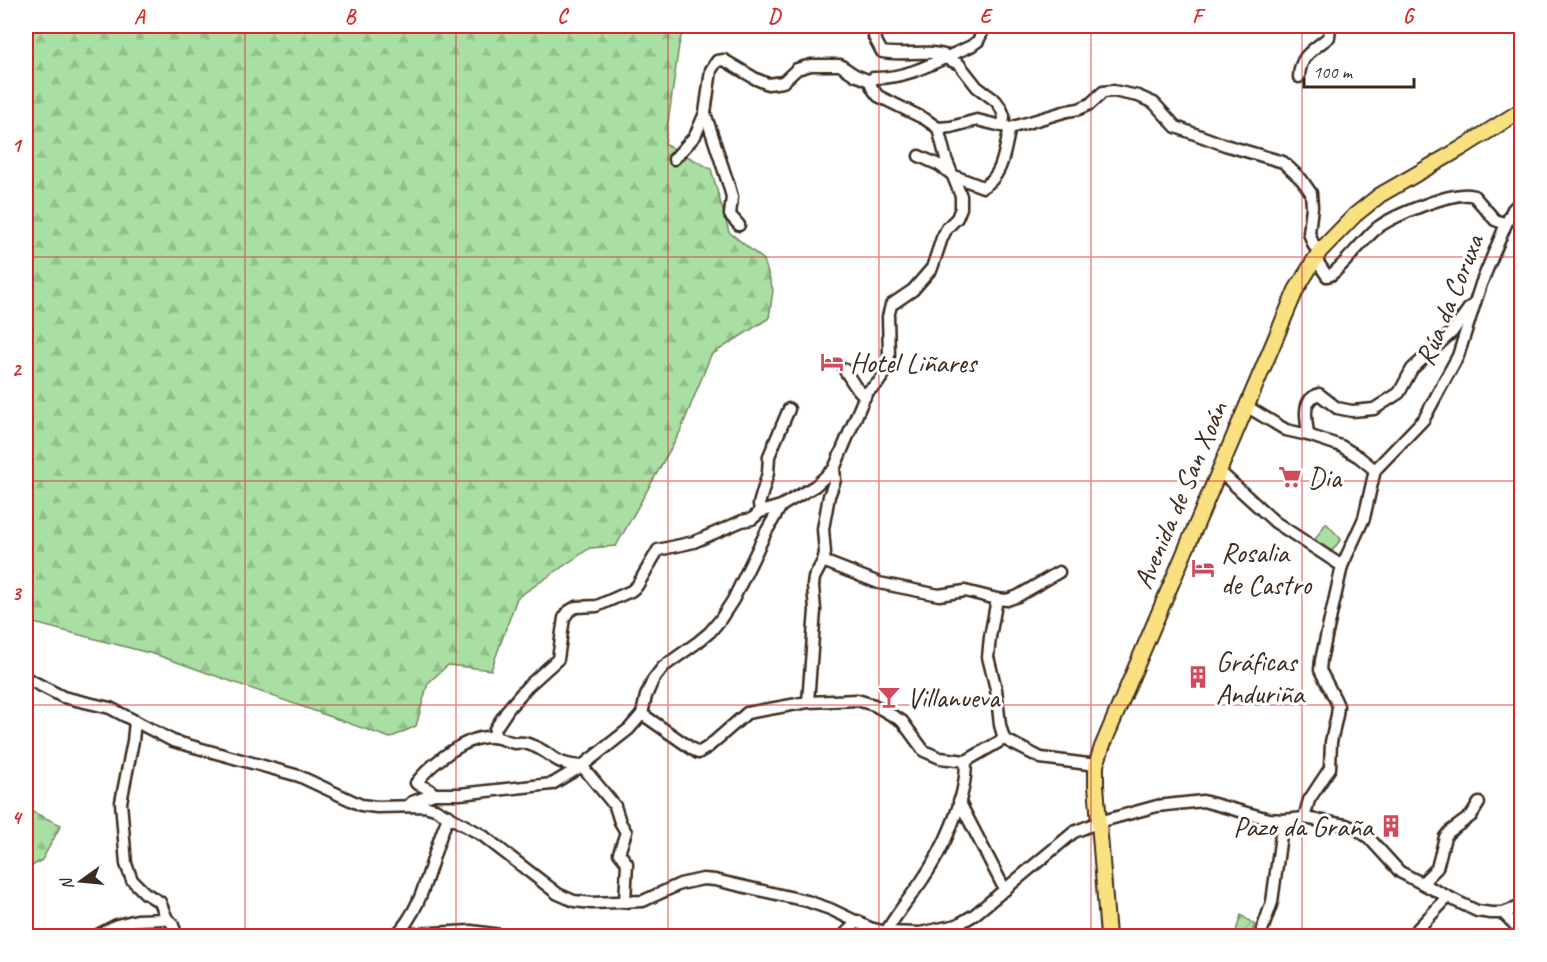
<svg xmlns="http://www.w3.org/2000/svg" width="1547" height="962" font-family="Caveat,sans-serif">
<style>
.grass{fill:#a9dfa2;stroke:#728460;stroke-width:1.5}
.forest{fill:url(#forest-firs);stroke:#728460;stroke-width:1.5}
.garden{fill:url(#garden-furrows);stroke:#728460;stroke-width:1.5}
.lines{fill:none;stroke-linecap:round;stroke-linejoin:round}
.minor-casing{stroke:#3b2a1e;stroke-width:15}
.major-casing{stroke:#3b2a1e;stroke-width:18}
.minor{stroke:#fff;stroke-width:10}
.major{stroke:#f9e181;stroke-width:14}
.grid{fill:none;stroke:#d62828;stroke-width:1.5;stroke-opacity:0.55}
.labels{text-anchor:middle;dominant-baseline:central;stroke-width:6;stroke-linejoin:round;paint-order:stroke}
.street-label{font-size:28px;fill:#3b2a1e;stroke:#fff}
.poi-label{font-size:28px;fill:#3b2a1e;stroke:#fff;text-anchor:start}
.neatline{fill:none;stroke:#d62828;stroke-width:2}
.grid-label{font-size:20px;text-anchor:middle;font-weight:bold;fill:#d62828}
</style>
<defs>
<pattern id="forest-firs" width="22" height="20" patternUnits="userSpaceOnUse" patternTransform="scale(1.5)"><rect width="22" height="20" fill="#a9dfa2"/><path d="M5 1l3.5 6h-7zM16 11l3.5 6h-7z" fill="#92c08b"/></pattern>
<pattern id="garden-furrows" width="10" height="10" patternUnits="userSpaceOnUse" patternTransform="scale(1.5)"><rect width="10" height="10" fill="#a9dfa2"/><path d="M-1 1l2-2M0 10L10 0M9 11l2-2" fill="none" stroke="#92c08b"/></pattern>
</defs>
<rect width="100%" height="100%" fill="#fff"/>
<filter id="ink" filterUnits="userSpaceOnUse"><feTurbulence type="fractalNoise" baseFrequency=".0167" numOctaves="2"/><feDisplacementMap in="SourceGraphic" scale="12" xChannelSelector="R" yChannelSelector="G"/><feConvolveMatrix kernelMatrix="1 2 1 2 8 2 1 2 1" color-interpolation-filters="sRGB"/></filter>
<g filter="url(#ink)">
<!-- grass -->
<polygon class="grass" points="1326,523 1341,539 1332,551 1314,541"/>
<!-- forest -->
<g class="forest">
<polygon points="26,26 684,26 679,45 665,144 711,169 729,232 764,260 773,290 769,318 711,355 680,432 616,546 590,548 517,598 491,670 448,665 428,683 416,726 390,738 157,655 26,621"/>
<polygon points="26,809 61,825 42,860 26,870"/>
</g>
<!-- garden -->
<polygon class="garden" points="1241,915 1255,925 1250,935 1245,933 1244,935 1236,931"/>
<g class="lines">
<!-- minor casing -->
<g class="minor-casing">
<g id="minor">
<path d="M874 37 882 52C903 56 927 49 947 56"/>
<polyline points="945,58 959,64 977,87 996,101 1001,108 1004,116 1003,126"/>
<path d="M1299 77C1300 55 1313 50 1329 37L1330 26"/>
<polyline points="870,81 872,88 878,96 925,119 938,128 951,127 977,120 1010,128 1067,111 1079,109 1090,104 1103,92 1113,91 1138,96 1154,103 1176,127 1225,145 1283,162 1302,180 1311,193 1312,207 1309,233 1314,246 1320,251"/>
<path d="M870 81 873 78C909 79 939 60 971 46L978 41 985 26"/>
<path d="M919 156 939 165 954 176 983 187C1004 175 1004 150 1010 128"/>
<polyline points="674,159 695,136 705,113"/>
<polyline points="739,225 730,215 732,197 729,186 705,113 711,70 717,61 724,60 756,79 768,84 783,82 797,69 811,65 840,65 855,75 870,81"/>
<path d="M1315 258 1327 276 1331 275C1348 261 1361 242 1377 228 1392 216 1456 189 1474 196L1495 220 1506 224"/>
<polyline points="844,369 855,386 865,397"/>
<polyline points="1246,406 1286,430 1308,435 1341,446 1359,457 1375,470 1424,419 1447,376 1458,356 1481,284 1506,224 1513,209 1522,200"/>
<path d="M1308 435C1307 420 1300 400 1319 394L1337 408 1352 411 1374 409 1399 393 1412 369 1452 332 1470 307"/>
<polyline points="1218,470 1275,522 1342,566"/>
<polyline points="760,512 759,504 768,473 769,456 789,409"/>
<polyline points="823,561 879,583 939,595 965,591 997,599 1007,600 1018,596 1059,572"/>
<polyline points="997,599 990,637 988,657 996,689 1000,725 1004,739"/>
<polyline points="26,678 63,697 110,708 173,741 299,776 361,805 377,807 424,806 435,809 482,835 558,894 574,901 592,903 643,901 680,884 703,879 715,880 807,901 830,909 870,928 886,932 920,933 957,925 974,915 1074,832 1099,822 1157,806 1203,801 1269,819 1283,820 1304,818 1346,825 1358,830 1369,838 1400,872 1458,902 1477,911 1491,913 1503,913 1522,906"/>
<polyline points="808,702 815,610 813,586 814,578 823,561 825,553 823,529 829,496 835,480 834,469"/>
<polyline points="642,714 646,696 653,680 663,667 698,642 710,632 720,620 733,600 766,532 781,506 815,486 834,469 866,393 878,383 887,370 889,355 888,317 891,305 913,290 932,268 942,238 947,228 957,218 961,208 961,196 946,159 938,128"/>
<polyline points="642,714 698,753 708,747 747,713 808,702 857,700 874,705 902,721 924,751 940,758 966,761 1004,739 1041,758 1096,765"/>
<polyline points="135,721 133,741 121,802 126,864 132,880 145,893 160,902 167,919 172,923 177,936"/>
<polyline points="494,737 495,729 509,708 527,687 558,659 564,618 569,611 576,607 597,606 631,591 637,586 658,550 694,542 742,521 752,519 760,512 781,506"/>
<path d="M434 794 430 790 416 783C431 764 466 735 492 737 500 737 507 742 515 743 519 743 524 742 528 744 552 751 551 765 582 766L615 806 620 822 626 832 619 853 627 863 625 902"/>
<polyline points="959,801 1005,890"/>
<polyline points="409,805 412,802 434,794 460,794 552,784 582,766 629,729 642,714"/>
<polyline points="1304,818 1309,800 1330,768 1331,742 1337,715 1338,706 1335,699 1320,670 1321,660 1342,566 1364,518 1375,470"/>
<polyline points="1422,883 1437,868 1445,837 1449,832 1471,816 1479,803"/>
<polyline points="1503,913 1522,932"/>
<polyline points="401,931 412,934 471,931 508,936"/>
<path d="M886 932C896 914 909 899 921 882 944 849 966 801 966 761"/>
<polyline points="96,936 117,925 137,920 167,919"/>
<path d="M395 936C427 905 430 854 449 816"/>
<polyline points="843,936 858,921"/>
<polyline points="1260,936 1272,902 1283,820"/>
<polyline points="1411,936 1448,897"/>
</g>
</g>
<!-- major casing -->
<g class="major-casing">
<polyline id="major" points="1108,936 1096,785 1096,765 1102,747 1296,290 1320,251 1355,215 1380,195 1460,149 1522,110"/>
</g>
<!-- minor -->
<use href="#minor" class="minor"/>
<!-- major -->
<use href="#major" class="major"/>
</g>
</g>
<!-- grid -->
<path class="grid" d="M245 26V936M456 26V936M668 26V936M879 26V936M1091 26V936M1302 26V936M26 257H1522M26 481H1522M26 705H1522"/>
<!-- icons -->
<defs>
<g id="hotel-bare" transform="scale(1.8)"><path d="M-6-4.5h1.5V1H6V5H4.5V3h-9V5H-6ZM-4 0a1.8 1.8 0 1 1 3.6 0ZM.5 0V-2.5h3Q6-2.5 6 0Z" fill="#d1495b" stroke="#fff" stroke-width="2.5" paint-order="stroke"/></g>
<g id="supermarket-bare" transform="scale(1.8)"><path d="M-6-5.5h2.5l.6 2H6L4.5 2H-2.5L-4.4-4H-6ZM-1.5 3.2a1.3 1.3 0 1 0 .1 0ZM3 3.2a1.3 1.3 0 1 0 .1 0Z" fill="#d1495b" stroke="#fff" stroke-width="2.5" paint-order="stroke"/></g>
<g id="building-bare" transform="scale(1.8)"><path d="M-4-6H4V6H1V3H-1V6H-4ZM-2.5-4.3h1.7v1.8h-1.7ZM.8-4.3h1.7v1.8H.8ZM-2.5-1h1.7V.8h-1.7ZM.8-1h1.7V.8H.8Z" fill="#d1495b" stroke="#fff" stroke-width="2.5" paint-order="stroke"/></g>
<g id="bar-bare" transform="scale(1.8)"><path d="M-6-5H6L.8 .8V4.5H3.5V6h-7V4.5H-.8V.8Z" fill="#d1495b" stroke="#fff" stroke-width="2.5" paint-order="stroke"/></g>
</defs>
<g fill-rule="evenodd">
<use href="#hotel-bare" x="832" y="362"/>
<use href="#supermarket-bare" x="1290" y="477"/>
<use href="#hotel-bare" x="1203" y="568"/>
<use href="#building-bare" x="1198" y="677"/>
<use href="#bar-bare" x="889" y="697"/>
<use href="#building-bare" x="1391" y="826"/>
</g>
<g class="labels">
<!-- street labels -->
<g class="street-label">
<text transform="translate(1449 300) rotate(-68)">Rúa da Coruxa</text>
<text transform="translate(1180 495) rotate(-67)">Avenida de San Xoán</text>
</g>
<!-- poi labels -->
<g class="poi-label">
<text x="850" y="362">Hotel Liñares</text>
<text x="1308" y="477">Dia</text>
<text x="1221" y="552">Rosalia<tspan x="1221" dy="32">de Castro</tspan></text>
<text x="1216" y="661">Gráficas<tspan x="1216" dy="32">Anduriña</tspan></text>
<text x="907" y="697">Villanueva</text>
<text x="1373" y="826" text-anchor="end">Pazo da Graña</text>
</g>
</g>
<!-- margin -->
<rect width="1547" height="962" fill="none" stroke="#fff" stroke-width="66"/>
<!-- north arrow -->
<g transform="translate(81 881) rotate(255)" stroke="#ffffff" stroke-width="4.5" paint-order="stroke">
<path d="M0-4.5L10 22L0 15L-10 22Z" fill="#3b2a1e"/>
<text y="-9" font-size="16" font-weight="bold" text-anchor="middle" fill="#3b2a1e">N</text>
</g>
<!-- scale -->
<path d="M1304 78v9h110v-9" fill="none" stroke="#3b2a1e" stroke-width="3"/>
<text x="1313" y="78" font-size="18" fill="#3b2a1e" stroke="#ffffff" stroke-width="4.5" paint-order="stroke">100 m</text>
<rect x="33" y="33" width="1481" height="896" class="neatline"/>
<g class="grid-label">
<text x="139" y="23">A</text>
<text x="350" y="23">B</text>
<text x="562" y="23">C</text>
<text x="774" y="23">D</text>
<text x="985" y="23">E</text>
<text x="1197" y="23">F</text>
<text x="1408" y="23">G</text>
<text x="16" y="152">1</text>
<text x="16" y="376">2</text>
<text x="16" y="600">3</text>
<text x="16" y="824">4</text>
</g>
</svg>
